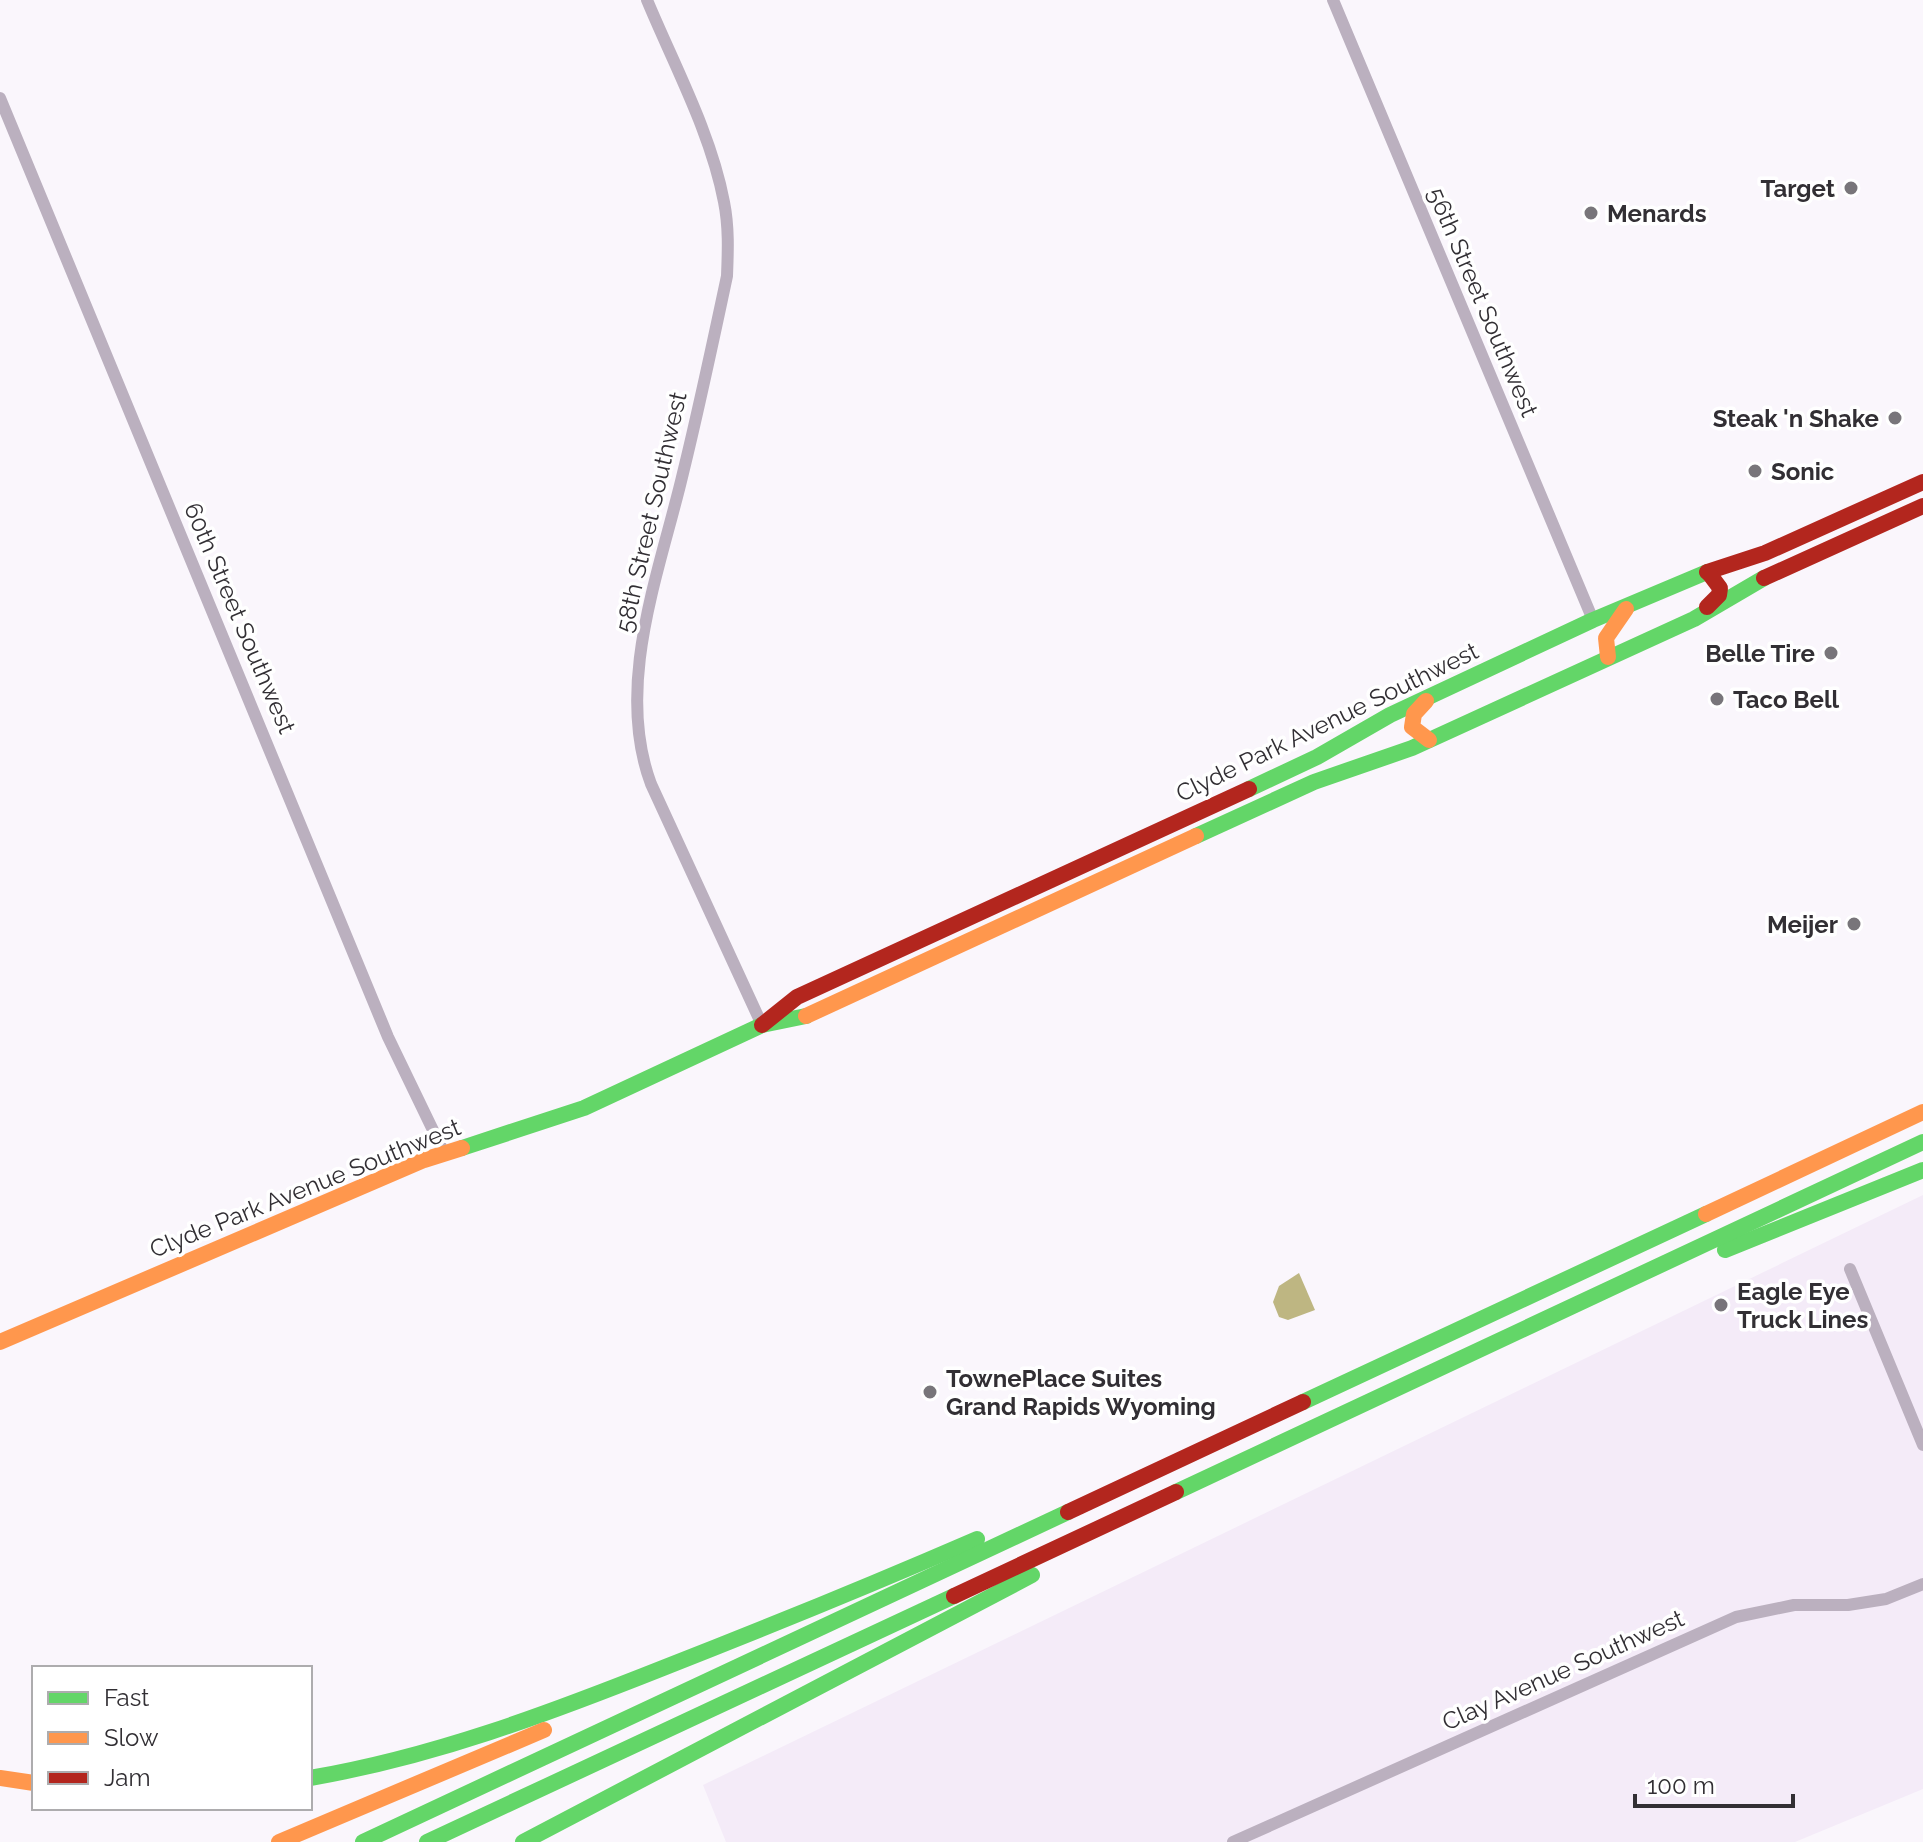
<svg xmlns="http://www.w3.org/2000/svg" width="1923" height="1842" font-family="Raleway,sans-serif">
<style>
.built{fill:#f4ebf8}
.water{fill:#beb682}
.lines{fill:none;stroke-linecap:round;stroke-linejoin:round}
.street{stroke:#bbb0bf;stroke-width:12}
.fast{stroke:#63d668;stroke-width:16}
.slow{stroke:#ff974d;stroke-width:16}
.jam{stroke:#b3261e;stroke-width:16}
.poi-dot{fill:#78757a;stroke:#fff;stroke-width:3}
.labels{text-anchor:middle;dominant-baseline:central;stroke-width:7;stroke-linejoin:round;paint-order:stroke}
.poi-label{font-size:24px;font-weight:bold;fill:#322f34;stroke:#fff;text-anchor:start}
.street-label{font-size:24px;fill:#322f34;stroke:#fff}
</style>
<rect width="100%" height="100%" fill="#faf6fc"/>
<!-- built -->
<polygon class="built" points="1923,1195 1923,1789 1795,1842 726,1842 703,1785"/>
<!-- water -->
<polygon class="water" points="1299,1273 1315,1310 1288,1320 1279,1317 1273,1302 1279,1286"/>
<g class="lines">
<!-- street -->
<g class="street">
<path d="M647 0C674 65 711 133 724 202 729 227 728 251 727 276 713 342 699 408 683 473 660 571 614 685 651 784L762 1025"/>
<polyline points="1333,0 1593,620"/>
<polyline points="0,98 388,1037 444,1153"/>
<polyline points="1850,1269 1923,1445"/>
<polyline points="1233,1842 1736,1617 1794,1605 1848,1605 1886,1599 1923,1584"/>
</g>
<!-- fast -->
<g class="fast">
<polyline points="1249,789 1317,757 1390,715 1593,620 1707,572"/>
<polyline points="1196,836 1314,782 1412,748 1694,619 1764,578"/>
<polyline points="462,1148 584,1108 762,1025 806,1016"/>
<polyline points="1725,1250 1923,1170"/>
<polyline points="1303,1402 1706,1214"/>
<polyline points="1176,1492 1923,1142"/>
<path d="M310 1778C433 1757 547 1714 663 1668 768 1627 873 1584 977 1539"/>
<polyline points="363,1842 1068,1512"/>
<polyline points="427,1842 954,1596"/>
<polyline points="523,1842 1032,1575"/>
</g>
<!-- slow -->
<g class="slow">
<polyline points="1608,657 1606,638 1626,609"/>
<polyline points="1426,701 1414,714 1412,727 1429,740"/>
<polyline points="806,1016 1196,836"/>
<polyline points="1706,1214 1923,1112"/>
<polyline points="0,1342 424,1160 462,1148"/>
<polyline points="0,1778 34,1783"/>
<polyline points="279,1842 544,1730"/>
</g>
<!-- jam -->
<g class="jam">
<polyline points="1707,572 1765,553 1923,482"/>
<polyline points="1764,578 1923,506"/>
<polyline points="1707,607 1719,595 1720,588 1708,572"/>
<polyline points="762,1025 797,997 1249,789"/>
<polyline points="1068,1512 1303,1402"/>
<polyline points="954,1596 1176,1492"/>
</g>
</g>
<!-- markers -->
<g class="poi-dot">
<circle cx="1851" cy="188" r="8"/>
<circle cx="1591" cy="213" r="8"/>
<circle cx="1895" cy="418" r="8"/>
<circle cx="1755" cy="471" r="8"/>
<circle cx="1831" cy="653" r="8"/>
<circle cx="1717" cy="699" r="8"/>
<circle cx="1854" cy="924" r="8"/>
<circle cx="1721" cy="1305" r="8"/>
<circle cx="930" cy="1392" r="8"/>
</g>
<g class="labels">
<!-- poi labels -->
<g class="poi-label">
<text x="1835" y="188" text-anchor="end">Target</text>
<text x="1607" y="213">Menards</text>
<text x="1879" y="418" text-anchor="end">Steak 'n Shake</text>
<text x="1771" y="471">Sonic</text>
<text x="1815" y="653" text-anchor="end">Belle Tire</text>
<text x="1733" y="699">Taco Bell</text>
<text x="1838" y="924" text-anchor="end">Meijer</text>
<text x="1737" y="1291">Eagle Eye<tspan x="1737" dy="28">Truck Lines</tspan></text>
<text x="946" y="1378">TownePlace Suites<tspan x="946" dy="28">Grand Rapids Wyoming</tspan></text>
</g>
<!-- street labels -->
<g class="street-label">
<text transform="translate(1483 302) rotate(67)">56th Street Southwest</text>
<text transform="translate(651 512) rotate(-77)">58th Street Southwest</text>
<text transform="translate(240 618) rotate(67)">60th Street Southwest</text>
<text transform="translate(1327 722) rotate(-26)">Clyde Park Avenue Southwest</text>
<text transform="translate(305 1188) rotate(-22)">Clyde Park Avenue Southwest</text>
<text transform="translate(1563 1670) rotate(-24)">Clay Avenue Southwest</text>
</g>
</g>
<!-- legend -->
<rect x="32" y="1666" width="280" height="144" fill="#ffffff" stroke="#adacae" stroke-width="2"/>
<rect x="48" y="1692" width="40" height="12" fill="#63d668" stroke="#adacae" stroke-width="2"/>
<text x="104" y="1706" font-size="24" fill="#322f34">Fast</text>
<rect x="48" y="1732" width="40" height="12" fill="#ff974d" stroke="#adacae" stroke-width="2"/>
<text x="104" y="1746" font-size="24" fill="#322f34">Slow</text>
<rect x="48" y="1772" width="40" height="12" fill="#b3261e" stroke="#adacae" stroke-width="2"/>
<text x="104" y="1786" font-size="24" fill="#322f34">Jam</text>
<!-- scale -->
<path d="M1635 1794v12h158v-12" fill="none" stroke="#322f34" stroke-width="4"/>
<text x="1647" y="1794" font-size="24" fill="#322f34" stroke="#ffffff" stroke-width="6" paint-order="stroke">100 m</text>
</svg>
